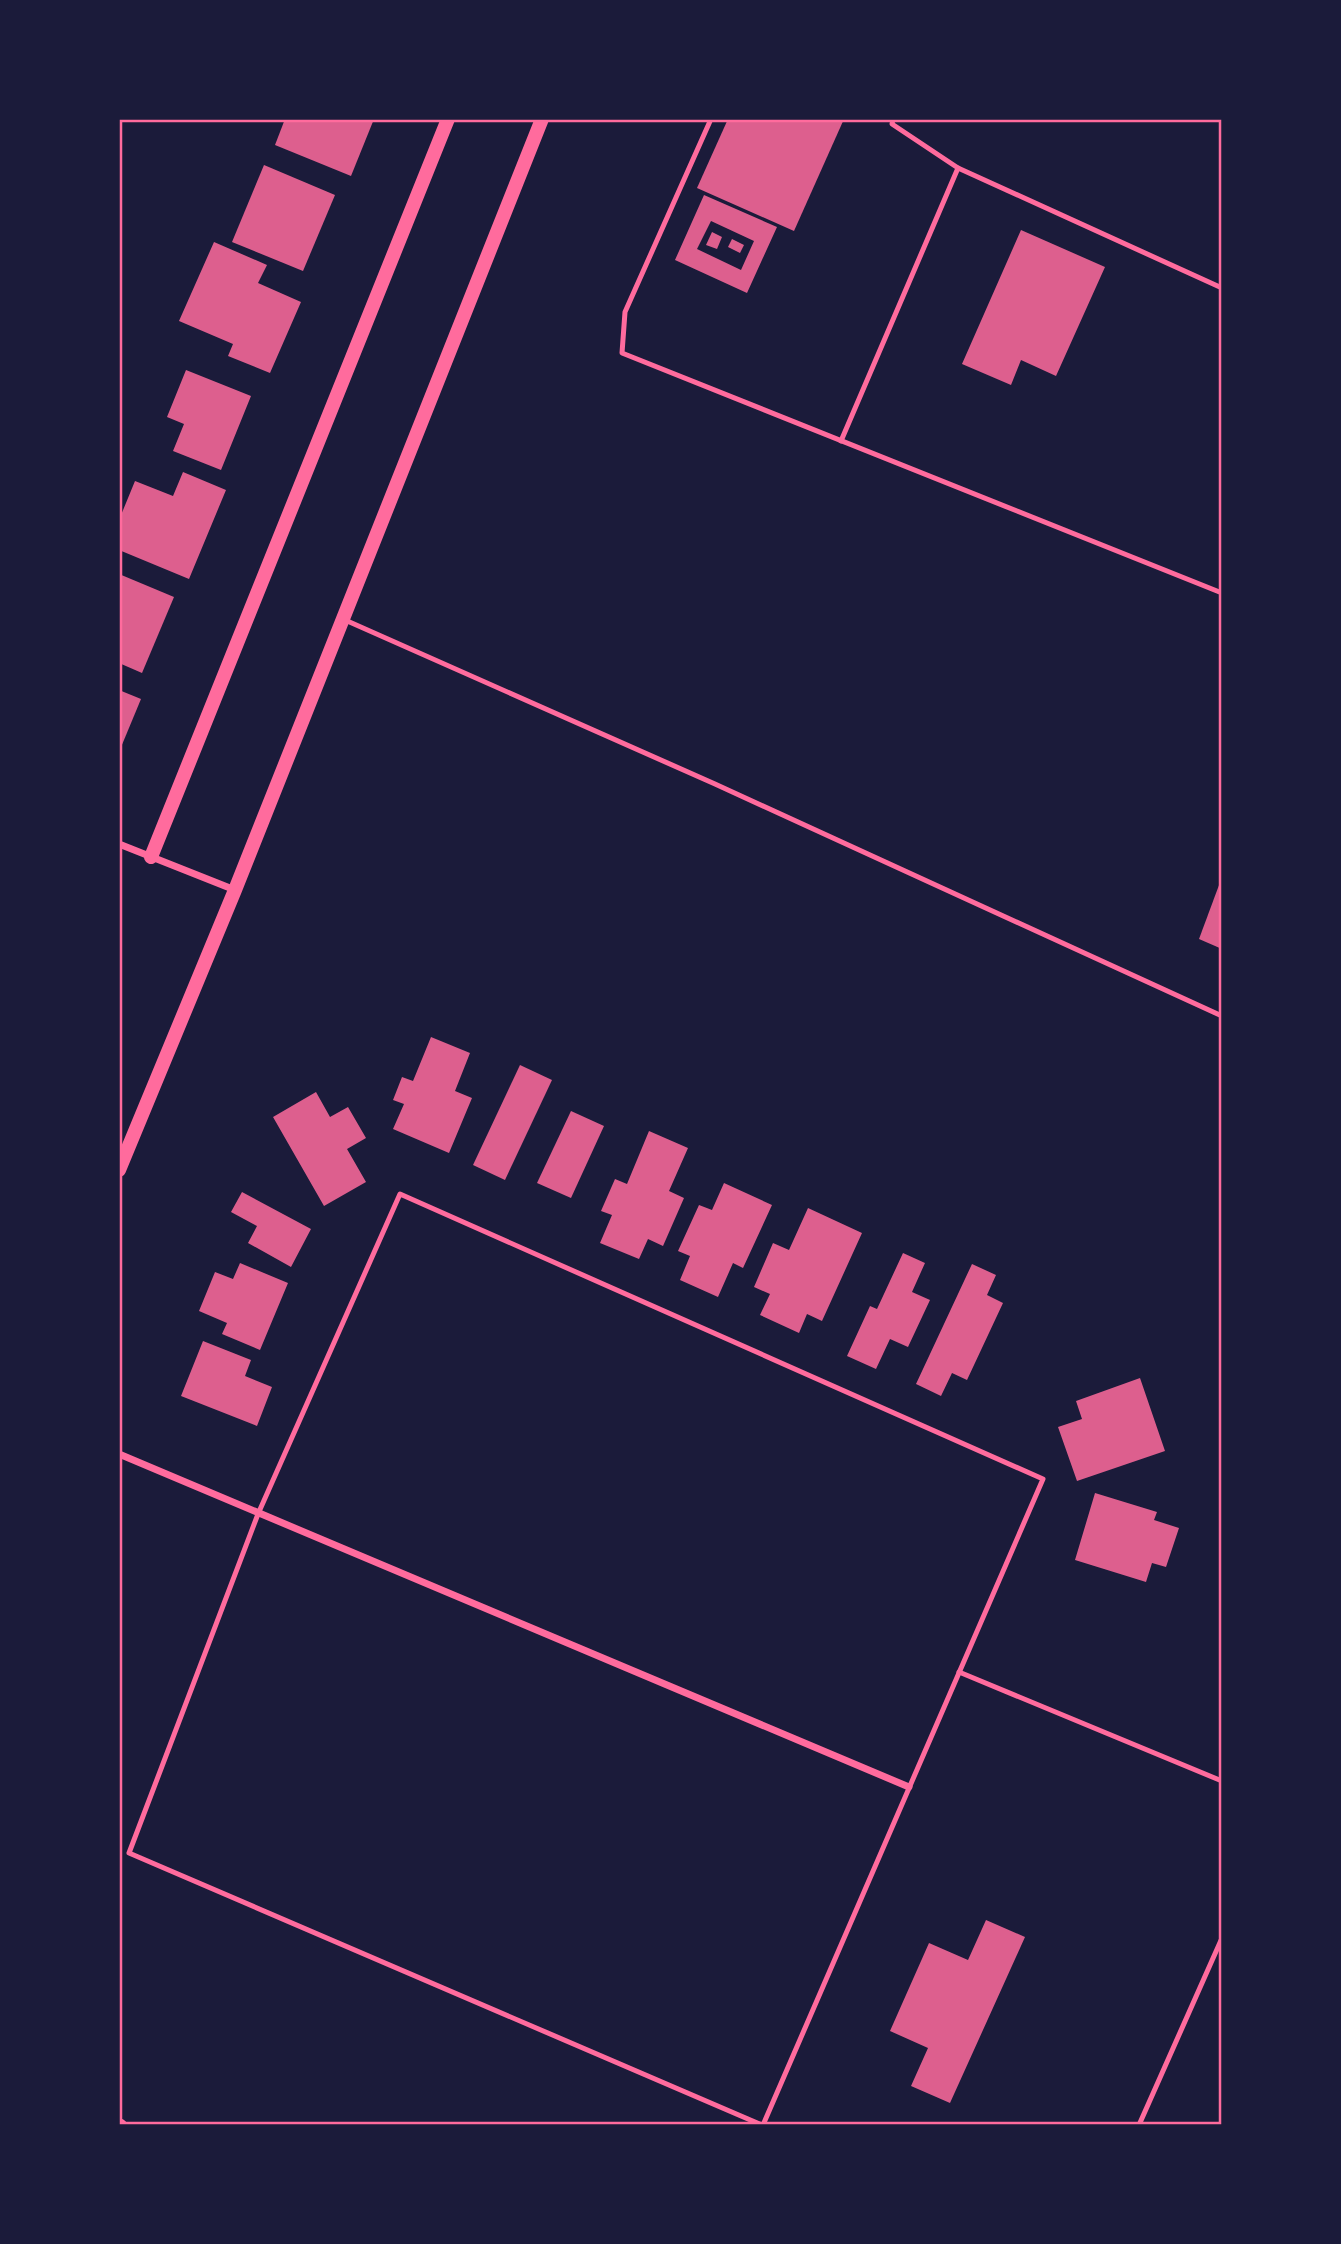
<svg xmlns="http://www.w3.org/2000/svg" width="1341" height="2244" font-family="'Golos Text',sans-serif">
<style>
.building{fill:#dd5f8e;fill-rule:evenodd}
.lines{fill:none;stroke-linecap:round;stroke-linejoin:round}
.service{stroke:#ff6b9d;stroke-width:5}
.minor{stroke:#ff6b9d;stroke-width:7}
.tertiary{stroke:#ff6b9d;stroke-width:12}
.secondary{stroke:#ff6b9d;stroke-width:14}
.neatline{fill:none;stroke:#ff6b9d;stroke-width:2.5}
</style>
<rect width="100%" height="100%" fill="#1b1b3a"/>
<!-- building -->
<g class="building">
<polygon points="285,119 374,119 351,176 275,145"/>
<polygon points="728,119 844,119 794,231 697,188"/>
<polygon points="264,165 335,195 303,271 232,242"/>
<path d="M704 195 777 227 747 293 675 260ZM711 221 754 241 741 270 697 249Z"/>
<polygon points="1021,230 1105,267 1056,376 1021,360 1011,385 962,364"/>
<polygon points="712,232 722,237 717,249 706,245"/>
<polygon points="732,239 744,245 740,253 728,247"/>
<polygon points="214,242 267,265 258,283 301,302 270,373 228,356 233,344 179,321"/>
<polygon points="186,370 251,396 221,470 173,451 184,424 167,417"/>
<polygon points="183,472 226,490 189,579 119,550 119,520 135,481 173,496"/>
<polygon points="119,574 174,597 142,673 119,663"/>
<polygon points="119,690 141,699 119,752"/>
<polygon points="1222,877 1222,949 1199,939"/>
<polygon points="431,1037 470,1053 455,1091 472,1098 449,1153 393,1129 404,1104 393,1100 402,1077 413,1081"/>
<polygon points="520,1065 552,1080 505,1180 473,1165"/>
<polygon points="316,1092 330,1117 348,1107 366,1138 347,1149 366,1182 324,1206 273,1117"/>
<polygon points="571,1111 604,1126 571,1198 537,1183"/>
<polygon points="649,1131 688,1148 669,1191 684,1198 663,1246 648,1239 639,1259 600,1243 612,1215 601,1211 615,1179 627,1184"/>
<polygon points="724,1183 772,1205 743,1268 733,1263 718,1297 680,1280 690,1256 678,1251 699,1205 712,1210"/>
<polygon points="242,1192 311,1229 291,1267 248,1243 257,1226 231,1212"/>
<polygon points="808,1208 862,1233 822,1321 807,1314 799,1333 760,1315 770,1294 754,1287 773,1243 789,1250"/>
<polygon points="903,1253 925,1263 912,1292 930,1300 908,1347 890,1339 876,1369 847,1356 870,1306 877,1309"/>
<polygon points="240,1263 288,1283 260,1350 222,1334 227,1323 199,1311 215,1272 233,1279"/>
<polygon points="972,1264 996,1275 987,1295 1003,1303 967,1380 952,1373 941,1396 916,1384"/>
<polygon points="203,1341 251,1360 245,1376 272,1387 257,1426 181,1396"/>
<polygon points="1140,1378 1165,1451 1077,1481 1058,1427 1082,1419 1076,1401"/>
<polygon points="1095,1493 1157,1512 1154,1520 1179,1528 1166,1567 1152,1563 1146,1582 1075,1560"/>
<polygon points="986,1920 1025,1937 950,2103 911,2086 928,2048 890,2031 929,1943 968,1960"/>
</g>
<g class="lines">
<!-- service -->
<g class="service">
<polyline points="711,119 625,312 622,353 1222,593"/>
<polyline points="893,119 892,124 958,168 1222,288"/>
<polyline points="841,441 958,168"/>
<polyline points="345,620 715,784 1222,1016"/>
<polyline points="959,1672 1222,1781"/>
<polyline points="762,2125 129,1853 258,1514 400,1194 1043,1479 763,2125"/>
<polyline points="1139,2125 1222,1938"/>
</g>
<!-- minor -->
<g class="minor">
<polyline points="119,844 235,890"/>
<polyline points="119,1454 909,1787"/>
</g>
<!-- tertiary -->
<polyline class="tertiary" points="119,2124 121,2125"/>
<!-- secondary -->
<g class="secondary">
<polyline points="151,857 448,119"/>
<polyline points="119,1170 235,890 542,119"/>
</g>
</g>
<!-- border -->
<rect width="1341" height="2244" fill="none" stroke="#1b1b3a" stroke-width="242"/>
<rect x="121" y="121" width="1099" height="2002" class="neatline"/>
</svg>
